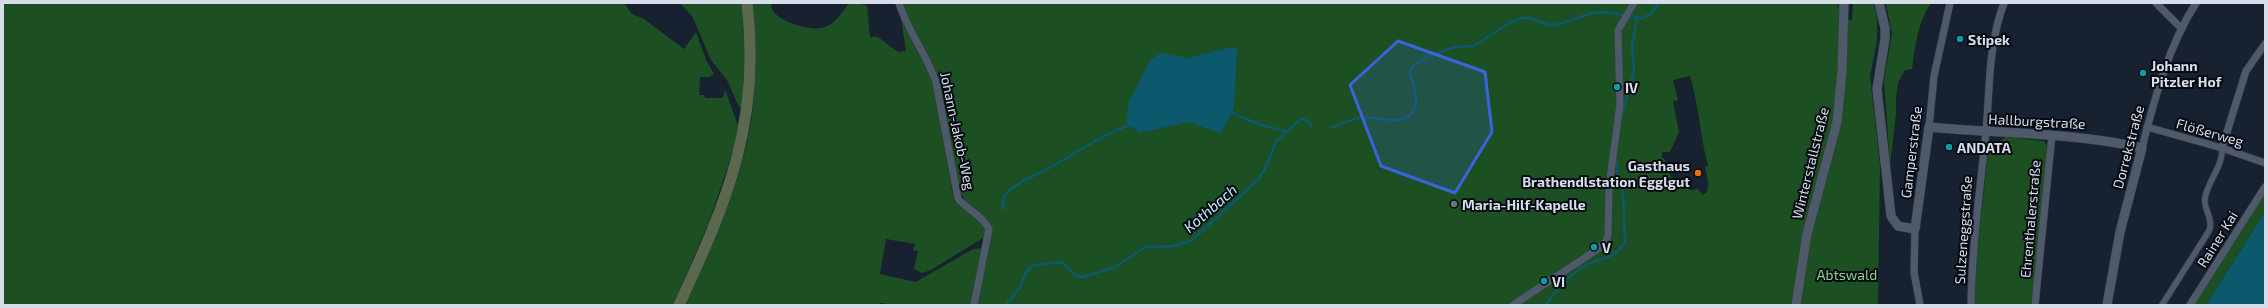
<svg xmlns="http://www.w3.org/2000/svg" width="2268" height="308" font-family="'Exo 2',sans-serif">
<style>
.green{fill:#1c5022;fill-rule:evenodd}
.water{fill:#0c596d}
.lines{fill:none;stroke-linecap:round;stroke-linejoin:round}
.stream{stroke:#0c596d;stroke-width:2.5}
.pedestrian-casing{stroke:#373d49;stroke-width:7}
.minor-casing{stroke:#373d49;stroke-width:8}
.tertiary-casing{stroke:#373d49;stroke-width:10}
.secondary-casing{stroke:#373d49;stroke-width:12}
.pedestrian{stroke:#4e596a;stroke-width:5.5}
.minor{stroke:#4e596a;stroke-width:7}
.tertiary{stroke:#4e596a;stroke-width:9}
.secondary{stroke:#5a694e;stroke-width:11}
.marked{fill:#3964db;fill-opacity:0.2;stroke:#3964db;stroke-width:3;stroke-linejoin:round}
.culture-dot{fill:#0f9aa8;stroke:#060a11;stroke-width:1.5}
.food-dot{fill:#e8710a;stroke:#060a11;stroke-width:1.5}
.worship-dot{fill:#6b7280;stroke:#060a11;stroke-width:1.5}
.labels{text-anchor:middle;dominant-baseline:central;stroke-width:4;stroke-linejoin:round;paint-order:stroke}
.poi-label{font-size:14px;font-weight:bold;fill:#d8dee9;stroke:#060a11;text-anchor:start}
.street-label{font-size:14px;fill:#d8dee9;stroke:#060a11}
.park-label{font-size:14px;fill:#89d48d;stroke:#060a11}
.water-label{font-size:15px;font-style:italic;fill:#c1edfc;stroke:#060a11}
</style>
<rect width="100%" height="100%" fill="#17212f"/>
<!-- green -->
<g class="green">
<polygon points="3,3 624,3 632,14 644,19 684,49 696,32 706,60 714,74 710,77 700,77 699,95 704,95 705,98 723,98 725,89 738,126 737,139 709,222 673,305 3,305"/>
<polygon points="680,3 743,3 747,59 744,109 740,109 727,80 711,60 692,16"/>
<path d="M751 3H771C769 20 809 31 822 28 834 25 842 13 849 3L867 5 870 37H878L898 52 906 51 900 12C909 36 924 57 933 81L954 202 961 204 966 202 957 186 942 99 902 3H1838L1840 15 1852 21 1853 3H1873L1877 17V41L1870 76 1880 165 1878 305H976L991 233 931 270 922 273 914 269 918 251 913 250 915 244 886 239 880 274 916 282 971 250 980 248 983 250 972 305H897L880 303 878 305H684C710 246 741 186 751 122 757 82 753 43 751 3ZM1690 76C1699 106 1700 136 1708 166L1705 167C1707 177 1712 190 1703 195L1698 189 1690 190 1688 181 1674 185 1664 158H1662V152H1670L1679 132 1673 101 1678 100 1673 80Z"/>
<path d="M1886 3H1931C1918 22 1915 46 1912 69L1905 70 1898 83 1896 98V114L1890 165 1884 80 1892 34Z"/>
<polygon points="2006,137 2044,141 2048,147 2032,305 1974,305 1976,261 1988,153 1993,145"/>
<polygon points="2265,193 2265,212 2206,305 2194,305"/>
</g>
<!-- water -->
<g class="water">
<polygon points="1226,48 1237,48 1234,108 1221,133 1188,122 1140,133 1127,124 1128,103 1151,59 1161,53 1189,58"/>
<polygon points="2265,212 2265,305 2206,305"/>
</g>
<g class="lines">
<!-- stream -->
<g class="stream">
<polyline points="1230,112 1261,125 1285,131"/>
<polyline points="1622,115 1634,71 1632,46 1637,18"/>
<path d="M1330 128C1340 125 1349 120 1359 118 1371 117 1382 120 1394 120 1425 118 1416 91 1410 72L1414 65 1431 55 1455 47 1474 46 1509 23 1523 18H1530L1549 25 1561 24 1591 13 1603 12 1643 18 1650 14 1659 3"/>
<path d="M1003 209 1004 196C1016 182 1035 176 1051 167 1078 152 1101 135 1130 125"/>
<polyline points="1006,305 1021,286 1026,272 1034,265 1061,262 1077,276 1083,277 1115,267 1145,247 1172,246 1191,241 1258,180 1267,165 1276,141 1301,119 1306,120 1312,126"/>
<path d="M1546 305C1557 289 1569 274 1586 265 1603 257 1613 260 1625 242L1623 192 1618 176 1616 158"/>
</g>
<!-- pedestrian casing -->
<g class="pedestrian-casing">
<path id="pedestrian" d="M2162 305 2209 231C2214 218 2203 210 2205 198 2208 180 2223 167 2222 148"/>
</g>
<!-- minor casing -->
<g class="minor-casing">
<g id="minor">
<path d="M899 3C908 31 926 54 936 82L958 199C968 210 983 216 989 229L974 305"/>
<polyline points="2156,3 2181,28"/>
<polyline points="1929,127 1934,76 1950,3"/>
<polyline points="2147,127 2222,148 2265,163"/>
<path d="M2142 148C2155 97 2168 47 2196 3"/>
<polyline points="2222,148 2246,71 2265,44"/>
<polyline points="1915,229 1914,272 1920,305"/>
<polyline points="1513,305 1598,249 1606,241 1608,235 1609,187 1620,104 1618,30 1634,3"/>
<path d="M1971 305C1972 247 1980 190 1986 132 1990 87 1988 46 2004 3"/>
<polyline points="2035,305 2052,135"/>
<polyline points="2190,305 2265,187"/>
</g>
</g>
<!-- tertiary casing -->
<g class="tertiary-casing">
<g id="tertiary">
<path d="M1879 3 1885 28V39L1877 89 1891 216 1898 226 1915 229 1929 127C2000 134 2072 132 2142 148L2120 232 2107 305"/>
<polyline points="1796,305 1807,234 1837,122 1842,71 1844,3"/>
</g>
</g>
<!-- secondary casing -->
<g class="secondary-casing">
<path id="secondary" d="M679 305C728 200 761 121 747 3"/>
</g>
<!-- pedestrian -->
<use href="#pedestrian" class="pedestrian"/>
<!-- minor -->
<use href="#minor" class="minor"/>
<!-- tertiary -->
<use href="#tertiary" class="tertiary"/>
<!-- secondary -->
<use href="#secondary" class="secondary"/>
</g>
<!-- marked area -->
<path class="marked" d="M1398 41 1485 72 1492 132 1455 193 1381 166 1350 85Z"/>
<!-- markers -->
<g class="culture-dot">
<circle cx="1960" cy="39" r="4"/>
<circle cx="2143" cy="73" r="4"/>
<circle cx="1617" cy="87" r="4"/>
<circle cx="1949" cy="147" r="4"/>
<circle cx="1594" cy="247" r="4"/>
<circle cx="1544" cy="281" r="4"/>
</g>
<circle class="food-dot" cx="1698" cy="173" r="4"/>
<circle class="worship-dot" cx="1454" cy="204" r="4"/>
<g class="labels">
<!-- poi labels -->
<g class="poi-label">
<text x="1968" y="39">Stipek</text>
<text x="2151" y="65">Johann<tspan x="2151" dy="16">Pitzler Hof</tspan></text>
<text x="1625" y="87">IV</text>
<text x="1957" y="147">ANDATA</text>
<text x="1690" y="165" text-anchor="end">Gasthaus<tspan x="1690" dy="16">Brathendlstation Egglgut</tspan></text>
<text x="1462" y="204">Maria-Hilf-Kapelle</text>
<text x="1602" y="247">V</text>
<text x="1552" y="281">VI</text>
</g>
<!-- street labels -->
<g class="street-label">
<text transform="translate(2037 121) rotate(3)">Hallburgstraße</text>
<text transform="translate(958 131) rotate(78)">Johann-Jakob-Weg</text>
<text transform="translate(2210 132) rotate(16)">Flößerweg</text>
<text transform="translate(2128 147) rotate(-75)">Dorrekstraße</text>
<text transform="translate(1911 152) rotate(-83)">Gamperstraße</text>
<text transform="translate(1810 163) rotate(-76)">Winterstallstraße</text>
<text transform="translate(2030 219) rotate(-85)">Ehrenthalerstraße</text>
<text transform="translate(1963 230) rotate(-86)">Sulzeneggstraße</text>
<text transform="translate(2217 239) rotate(-58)">Rainer Kai</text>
</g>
<!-- park labels -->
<g class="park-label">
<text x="1847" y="274">Abtswald</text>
</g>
<!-- water labels -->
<g class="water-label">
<text transform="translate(1210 208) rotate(-41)">Kothbach</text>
</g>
</g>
<!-- border -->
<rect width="2268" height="308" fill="none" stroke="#d8dee9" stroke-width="8"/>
</svg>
